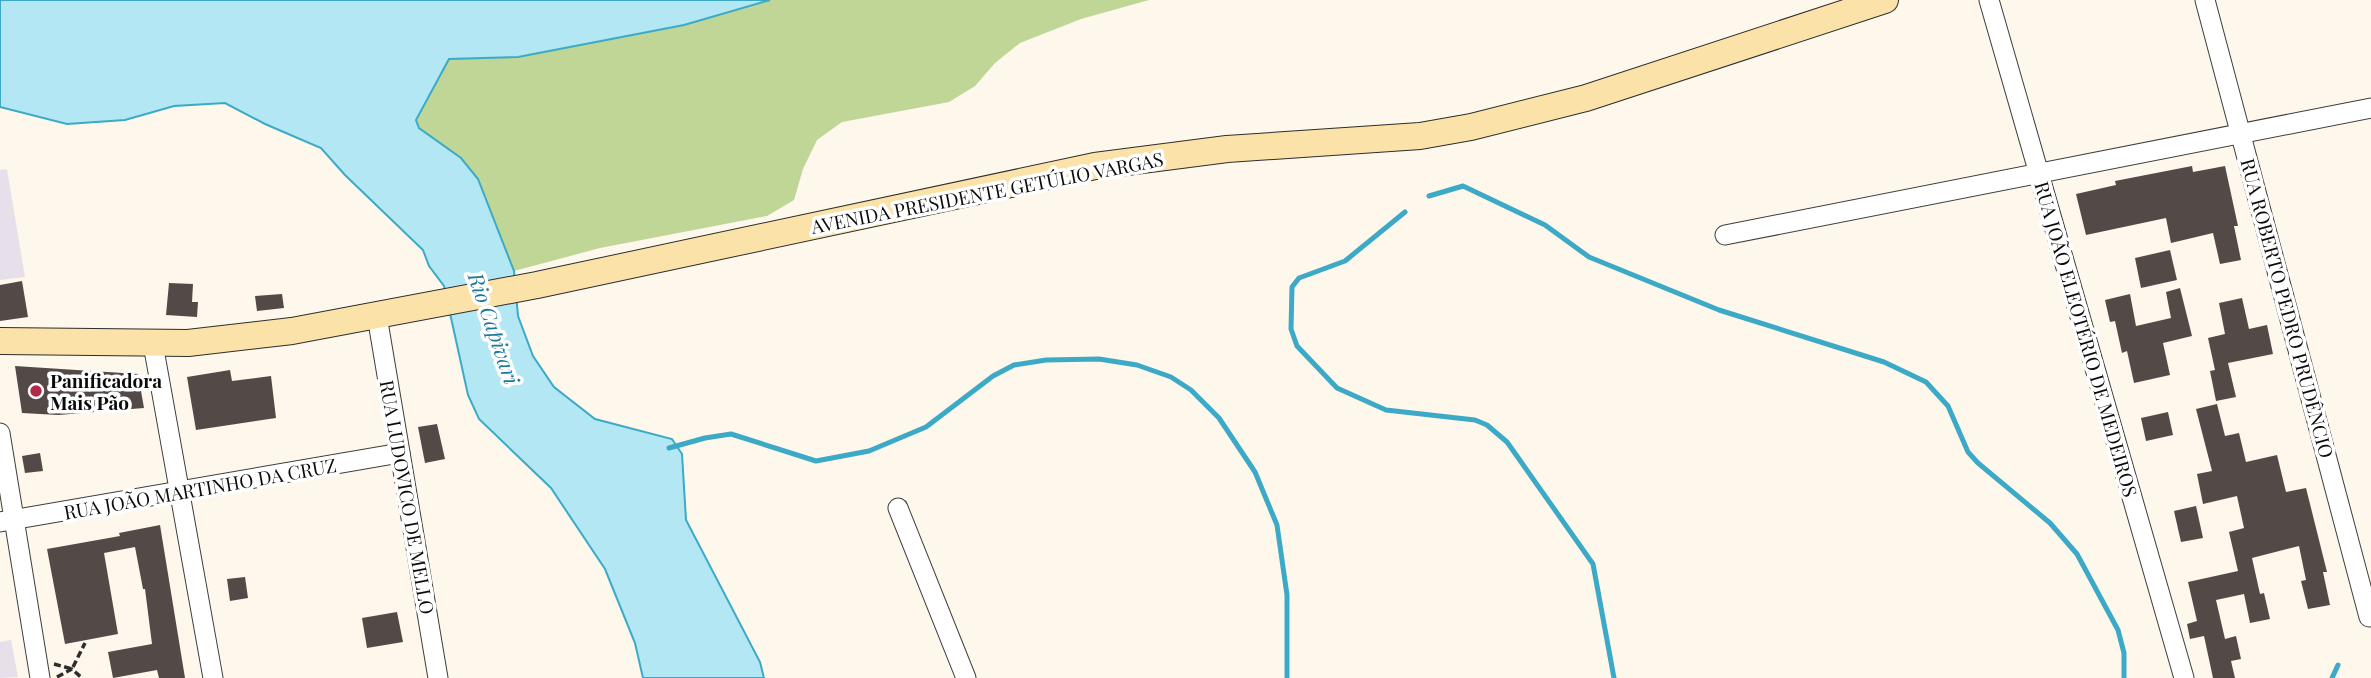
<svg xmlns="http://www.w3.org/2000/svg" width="2371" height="678" font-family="'Playfair Display',serif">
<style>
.industrial{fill:#e7e0ea}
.forest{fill:#bfd697}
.water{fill:#b2e7f3;stroke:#3caac7;stroke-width:2}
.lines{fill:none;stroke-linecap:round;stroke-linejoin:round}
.stream{stroke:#3caac7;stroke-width:5}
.building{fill:#534a48}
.minor-casing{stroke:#3e3e3e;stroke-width:21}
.secondary-casing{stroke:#2d2d2d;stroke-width:28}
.path{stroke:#2d2d2d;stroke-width:3.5;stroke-dasharray:7 3.5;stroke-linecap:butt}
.minor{stroke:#fff;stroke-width:19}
.secondary{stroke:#fbe2a8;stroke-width:26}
.poi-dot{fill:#b42a4b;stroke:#fff;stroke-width:2.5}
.labels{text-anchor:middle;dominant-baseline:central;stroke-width:7;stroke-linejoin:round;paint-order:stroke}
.street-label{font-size:19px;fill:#0b0b0b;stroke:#fff}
.poi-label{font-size:19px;font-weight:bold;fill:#0b0b0b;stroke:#fff;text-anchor:start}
.water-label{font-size:21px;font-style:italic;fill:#1b7897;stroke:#fff}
</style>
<rect width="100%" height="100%" fill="#fef7eb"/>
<!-- industrial -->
<g class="industrial">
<polygon points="7,169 25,277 0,280 0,170"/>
<polygon points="11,640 18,677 0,678 0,642"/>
</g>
<!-- forest -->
<polygon class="forest" points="770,0 1149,0 1081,19 1020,43 995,63 975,86 949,102 842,122 817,140 803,169 794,200 767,216 600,248 514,271 478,179 461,158 419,128 416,120 420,111 449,59 518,57 684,25"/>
<!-- water -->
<polygon class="water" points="0,0 770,0 684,25 518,57 449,59 416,120 419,128 461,158 478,179 514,271 518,316 533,356 554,387 595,419 672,439 682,454 686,520 760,662 764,678 643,678 635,643 605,569 551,488 479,419 468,395 444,286 429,266 423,250 345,175 321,148 265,124 225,103 174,106 125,120 67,124 0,107"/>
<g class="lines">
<!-- stream -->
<g class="stream">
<polyline points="1429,196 1463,186 1545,225 1589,257 1719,310 1884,362 1926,382 1948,406 1968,452 1978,463 2050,523 2077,554 2118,630 2124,653 2124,678"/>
<polyline points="1405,212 1345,261 1299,278 1292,287 1291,329 1297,346 1337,388 1386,410 1475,420 1487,425 1507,442 1593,564 1614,678"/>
<polyline points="669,448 705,438 731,434 816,461 869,451 926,427 993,376 1014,365 1046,360 1099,359 1137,365 1171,377 1191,390 1219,418 1255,472 1277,525 1287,595 1287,678"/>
<polyline points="2332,678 2338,665"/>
</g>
</g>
<!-- building -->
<g class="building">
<polygon points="2192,166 2193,172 2225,166 2238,226 2234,226 2241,260 2220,264 2213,233 2171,243 2166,218 2086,235 2076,194 2116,185 2115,181"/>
<polygon points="2170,250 2177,280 2141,288 2135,258"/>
<polygon points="22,281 28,317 0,321 0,285"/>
<polygon points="169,283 193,284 192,302 198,302 197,317 166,315"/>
<polygon points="2180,288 2192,336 2163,343 2170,375 2134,383 2127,351 2122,353 2115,321 2110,322 2105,300 2130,294 2136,326 2171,318 2166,292"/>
<polygon points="282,294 284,308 257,311 255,296"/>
<polygon points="2242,298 2249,329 2267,325 2273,354 2228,363 2236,397 2216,401 2210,371 2215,370 2208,338 2225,334 2219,303"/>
<polygon points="15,366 138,374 144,408 58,415 22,413"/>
<polygon points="230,370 232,381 271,376 276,418 196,430 187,377"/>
<polygon points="2217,404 2225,436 2239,433 2246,462 2277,455 2286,492 2306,488 2327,572 2323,572 2330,605 2308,609 2301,581 2306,580 2299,546 2252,558 2260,594 2264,593 2270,619 2250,623 2244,594 2216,600 2225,639 2236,636 2241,659 2231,661 2235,678 2213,678 2204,636 2190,639 2187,624 2197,621 2188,582 2238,571 2229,532 2244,528 2237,496 2203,504 2197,474 2212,471 2196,409"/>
<polygon points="2168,412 2173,435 2146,441 2141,418"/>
<polygon points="437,424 445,459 425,463 418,427"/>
<polygon points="40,453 43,471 25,473 22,456"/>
<polygon points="2196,506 2203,538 2181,542 2174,511"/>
<polygon points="160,525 185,678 159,678 157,670 113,678 108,652 152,644 145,589 143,589 135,547 104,553 118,634 65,644 47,549 120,536 119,533"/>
<polygon points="245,577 248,598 230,601 227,579"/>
<polygon points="397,612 403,642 367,648 362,618"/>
</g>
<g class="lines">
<!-- minor casing -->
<g class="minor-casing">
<g id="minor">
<polyline points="1989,0 2184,678"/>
<polyline points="2205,0 2369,617"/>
<polyline points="1725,235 2371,108"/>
<polyline points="377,316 438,678"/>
<polyline points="153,344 213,678"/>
<polyline points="0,433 40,678"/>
<polyline points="898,508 966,678"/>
<polyline points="0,522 400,453"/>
</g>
</g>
<!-- secondary casing -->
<g class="secondary-casing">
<polyline id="secondary" points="0,341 188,343 292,331 537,285 1095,166 1227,149 1420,136 1471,127 1586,98 1885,0"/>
</g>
<!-- path -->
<g class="path">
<polyline points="54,664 72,669 85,643"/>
<polyline points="57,677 72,669 82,678"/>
</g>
<!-- minor -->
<use href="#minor" class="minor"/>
<!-- secondary -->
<use href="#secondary" class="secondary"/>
</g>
<!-- markers -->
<circle class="poi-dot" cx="36" cy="391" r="7"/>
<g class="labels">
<!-- street labels -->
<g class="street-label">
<text transform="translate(987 192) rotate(-11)">AVENIDA PRESIDENTE GETÚLIO VARGAS</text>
<text transform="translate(2288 308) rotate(75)">RUA ROBERTO PEDRO PRUDÊNCIO</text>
<text transform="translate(2087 339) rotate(74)">RUA JOÃO ELEOTÉRIO DE MEDEIROS</text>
<text transform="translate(200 488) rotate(-10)">RUA JOÃO MARTINHO DA CRUZ</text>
<text transform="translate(408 497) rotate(80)">RUA LUDOVICO DE MELLO</text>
</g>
<!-- poi labels -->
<g class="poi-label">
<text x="50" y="380">Panificadora<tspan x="50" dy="22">Mais Pão</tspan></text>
</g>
<!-- water labels -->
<g class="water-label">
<text transform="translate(495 328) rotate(71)">Rio Capivari</text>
</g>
</g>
</svg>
